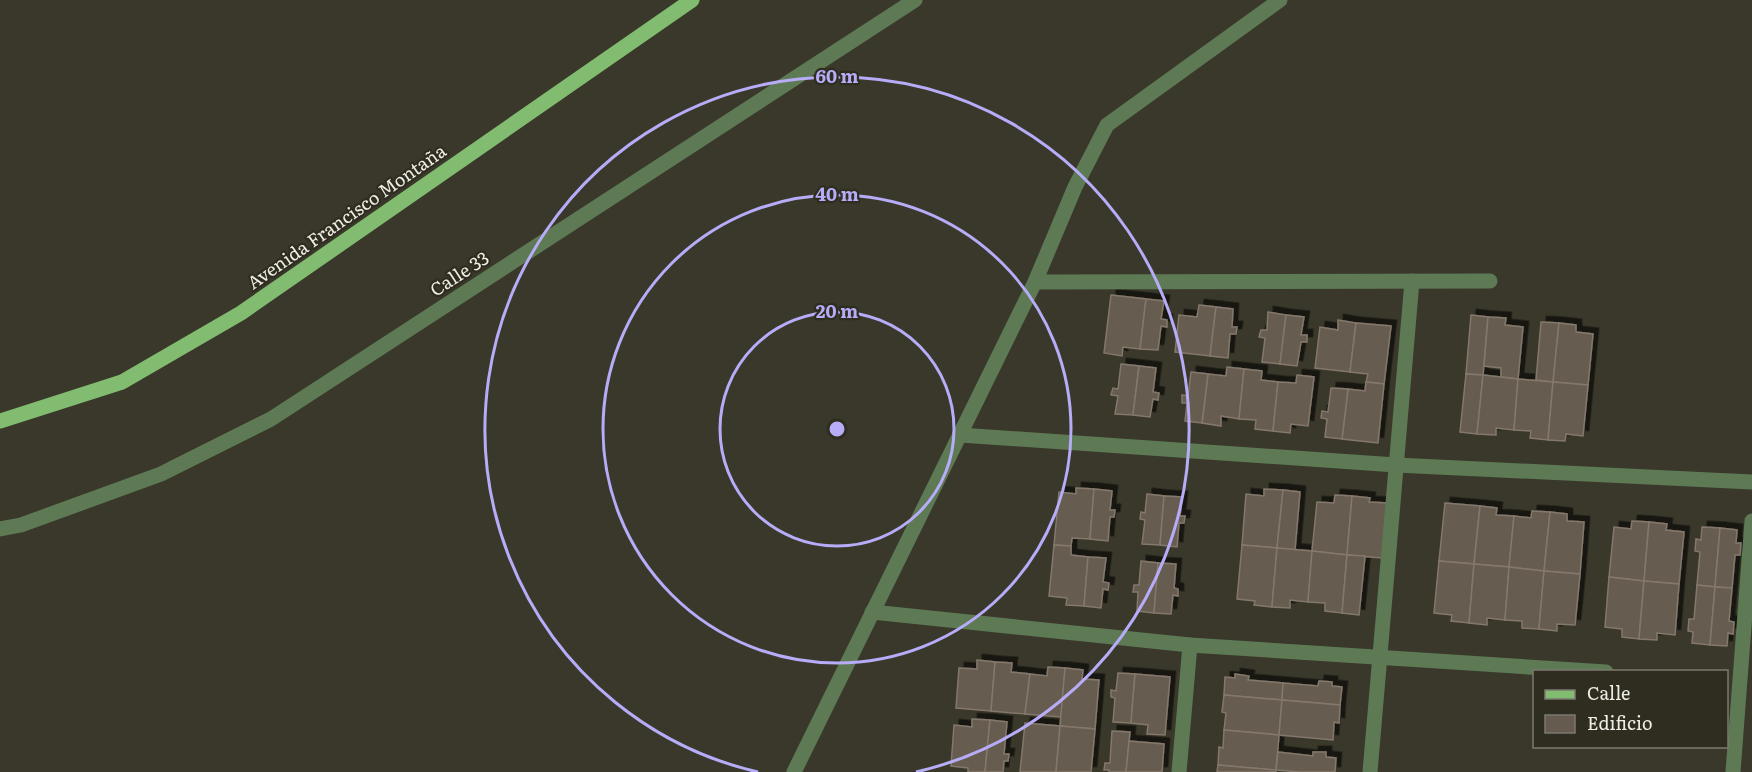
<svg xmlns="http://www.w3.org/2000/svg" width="1752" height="772" font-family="Literata,serif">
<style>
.building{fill:#665b4f;stroke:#84786c;stroke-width:1.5;filter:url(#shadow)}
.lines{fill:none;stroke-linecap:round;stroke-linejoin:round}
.minor{stroke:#5e7a55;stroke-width:15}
.major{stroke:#82bc70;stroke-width:15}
.ring{fill:none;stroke:#b6acf8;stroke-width:3}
.labels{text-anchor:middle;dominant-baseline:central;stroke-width:4.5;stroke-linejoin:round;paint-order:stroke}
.street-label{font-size:18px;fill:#efeee6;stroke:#2f2d20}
.centre{fill:#b6acf8;stroke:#2f2d20;stroke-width:3}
.ring-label{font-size:18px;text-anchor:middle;font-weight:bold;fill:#b6acf8;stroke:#2f2d20;stroke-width:4.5;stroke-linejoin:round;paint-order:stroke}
</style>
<defs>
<filter id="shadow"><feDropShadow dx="5.5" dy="-5.5" stdDeviation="0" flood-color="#0009"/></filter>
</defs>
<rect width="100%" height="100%" fill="#39382a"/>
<!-- building -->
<g class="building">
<polygon points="1111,295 1146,299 1140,349 1123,347 1122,356 1104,353"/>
<polygon points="1146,299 1164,301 1161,319 1167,320 1167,327 1161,326 1158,350 1140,349"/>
<polygon points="1199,305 1216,307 1210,356 1175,352 1179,315 1197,317"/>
<polygon points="1216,307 1233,309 1232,327 1237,327 1236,334 1230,334 1228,358 1210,356"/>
<polygon points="1268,312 1286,315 1280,364 1262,362 1265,338 1259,337 1261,330 1267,330"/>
<polygon points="1286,315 1304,317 1301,335 1307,335 1307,342 1301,342 1297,366 1280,364"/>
<polygon points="1471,315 1488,317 1483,375 1466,374"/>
<polygon points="1488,317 1506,318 1505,325 1523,327 1518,379 1501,377 1501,368 1484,366"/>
<polygon points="1338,320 1356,323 1350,372 1315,368 1320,327 1338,330"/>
<polygon points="1541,322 1559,323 1553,382 1536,380"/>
<polygon points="1356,323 1391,326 1384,384 1366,382 1368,374 1350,372"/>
<polygon points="1559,323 1576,325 1576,332 1593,334 1588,385 1553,382"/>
<polygon points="1121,364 1139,366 1133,415 1115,414 1118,396 1111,395 1113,388 1118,389"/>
<polygon points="1139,366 1156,368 1153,392 1159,393 1158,400 1153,399 1150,417 1133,415"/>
<polygon points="1227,367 1244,369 1239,419 1221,416 1221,426 1202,423 1208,374 1226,376"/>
<polygon points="1244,369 1262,371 1261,380 1278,382 1273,431 1255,429 1256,420 1239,419"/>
<polygon points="1191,372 1208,374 1202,423 1185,421 1187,403 1182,403 1182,395 1188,396"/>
<polygon points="1466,374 1483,375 1477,434 1460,432"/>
<polygon points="1297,375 1314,377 1308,426 1291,424 1290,433 1273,431 1278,382 1296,383"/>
<polygon points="1483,375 1518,379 1514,430 1496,428 1496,435 1477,434"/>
<polygon points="1518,379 1553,382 1548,440 1530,438 1531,431 1514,430"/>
<polygon points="1366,382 1384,384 1378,443 1342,439 1348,389 1365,391"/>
<polygon points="1553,382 1588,385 1583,436 1566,434 1565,441 1548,440"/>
<polygon points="1331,388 1348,389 1342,439 1325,437 1327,419 1321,418 1322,411 1328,412"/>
<polygon points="1076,488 1094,489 1090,539 1072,538 1071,546 1054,545 1059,492 1076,494"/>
<polygon points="1094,489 1112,491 1110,510 1115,510 1114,517 1110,517 1108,541 1090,539"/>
<polygon points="1264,489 1283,490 1277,548 1242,545 1246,494 1264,496"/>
<polygon points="1283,490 1300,492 1295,550 1277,548"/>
<polygon points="1147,494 1164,496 1160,545 1142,544 1145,520 1140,519 1141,512 1145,513"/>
<polygon points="1335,495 1352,496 1347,555 1312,551 1317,502 1334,503"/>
<polygon points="1164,496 1182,497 1180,516 1185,516 1184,523 1179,523 1177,547 1160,545"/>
<polygon points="1352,496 1370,498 1369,502 1387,503 1382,558 1347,555"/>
<polygon points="1445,503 1480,506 1474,564 1439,561"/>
<polygon points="1480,506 1497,508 1496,515 1514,516 1509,567 1474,564"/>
<polygon points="1532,511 1550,512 1544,571 1509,567 1514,516 1531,518"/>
<polygon points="1550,512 1567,514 1567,521 1584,522 1580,574 1544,571"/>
<polygon points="1632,521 1649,522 1644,581 1609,577 1614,527 1631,529"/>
<polygon points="1649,522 1667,524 1666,530 1684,532 1679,584 1644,581"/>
<polygon points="1702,527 1720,528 1715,587 1697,585 1700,552 1695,551 1696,539 1701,540"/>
<polygon points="1720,528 1737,530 1736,543 1741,543 1740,555 1735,555 1732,588 1715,587"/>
<polygon points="1054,545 1071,546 1071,555 1088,557 1084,606 1066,605 1067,598 1049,596"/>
<polygon points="1242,545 1277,548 1272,607 1254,605 1255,601 1237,599"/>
<polygon points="1277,548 1312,551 1308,602 1290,600 1290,608 1272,607"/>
<polygon points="1312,551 1347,555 1342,613 1325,611 1325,603 1308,602"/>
<polygon points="1347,555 1365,556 1359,615 1342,613"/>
<polygon points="1088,557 1106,558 1103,582 1109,583 1108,590 1103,589 1101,608 1084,606"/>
<polygon points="1141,561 1158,563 1154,613 1137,611 1138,592 1133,592 1134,585 1139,585"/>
<polygon points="1439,561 1474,564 1469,623 1451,621 1452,615 1434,613"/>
<polygon points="1158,563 1176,564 1174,588 1178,589 1178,596 1173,595 1171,614 1154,613"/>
<polygon points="1474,564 1509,567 1505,620 1487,618 1487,625 1469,623"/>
<polygon points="1509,567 1544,571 1539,629 1522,628 1522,621 1505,620"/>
<polygon points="1544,571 1580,574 1575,625 1557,624 1557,631 1539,629"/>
<polygon points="1609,577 1644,581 1639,639 1622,637 1622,629 1605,627"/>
<polygon points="1644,581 1679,584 1675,635 1657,633 1657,640 1639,639"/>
<polygon points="1697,585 1715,587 1710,645 1692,643 1693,632 1688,631 1689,619 1694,619"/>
<polygon points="1715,587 1732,588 1729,621 1734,622 1733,634 1728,633 1727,646 1710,645"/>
<polygon points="977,660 995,662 991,711 956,708 959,668 977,669"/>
<polygon points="995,662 1012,663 1011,672 1030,674 1025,714 991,711"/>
<polygon points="1048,667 1065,668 1061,717 1025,714 1030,674 1047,676"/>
<polygon points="1065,668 1083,670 1082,679 1099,680 1095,729 1060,726"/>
<polygon points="1118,673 1135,674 1131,723 1113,722 1115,698 1111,697 1111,690 1116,691"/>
<polygon points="1135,674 1170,677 1165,735 1147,734 1148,725 1131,723"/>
<polygon points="1235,674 1249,676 1248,680 1283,683 1282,700 1224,695 1225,677 1235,678"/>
<polygon points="1319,681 1332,682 1332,686 1342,687 1340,705 1282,700 1283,683 1318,686"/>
<polygon points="1224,695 1282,700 1279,735 1224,730 1226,713 1222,712"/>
<polygon points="1282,700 1340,705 1339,723 1334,722 1333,740 1279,735"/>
<polygon points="972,719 990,720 985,772 968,772 968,768 951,766 954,725 972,727"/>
<polygon points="990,720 1007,722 1004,754 1009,754 1008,761 1004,761 1003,772 985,772"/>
<polygon points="1025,723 1060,726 1056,772 1020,772"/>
<polygon points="1060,726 1095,729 1091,772 1056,772"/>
<polygon points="1224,730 1279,735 1276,770 1218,765 1219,747 1223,748"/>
<polygon points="1112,731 1130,732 1126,772 1109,772 1109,770 1104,770 1105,763 1110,763"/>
<polygon points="1129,741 1164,744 1162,772 1126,772"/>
<polygon points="1278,752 1313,756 1313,752 1326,752 1326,757 1336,758 1335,772 1300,772 1276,770"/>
<polygon points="1218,765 1276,770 1276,772 1217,772"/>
</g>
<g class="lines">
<!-- minor -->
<g class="minor">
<polyline points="1035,282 1490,281"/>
<polyline points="960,435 1396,465 1752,482"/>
<polyline points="0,529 21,525 161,474 271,419 915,0"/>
<polyline points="872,612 1190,645 1606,672"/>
<polyline points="794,772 1035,282 1075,187 1107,125 1280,0"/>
<polyline points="1179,772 1190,645"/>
<polyline points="1370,772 1412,281"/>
<polyline points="1733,772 1752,521"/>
</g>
<!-- major -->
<polyline class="major" points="0,421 122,382 241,313 692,0"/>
</g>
<!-- distance rings -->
<g class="ring">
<circle cx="837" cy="429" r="117"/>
<circle cx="837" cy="429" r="234"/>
<path d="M758 772A352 352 0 1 1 916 772"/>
</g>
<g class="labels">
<!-- street labels -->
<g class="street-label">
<text transform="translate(346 216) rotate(-35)">Avenida Francisco Montaña</text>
<text transform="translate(459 273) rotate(-33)">Calle 33</text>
</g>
</g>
<circle cx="837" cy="429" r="9" class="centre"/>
<g class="ring-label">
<text x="837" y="83">60 m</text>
<text x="837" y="201">40 m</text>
<text x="837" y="318">20 m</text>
</g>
<!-- legend -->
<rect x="1533" y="670" width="195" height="78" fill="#2f2d20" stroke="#7c7a6f" stroke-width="1.5"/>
<rect x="1545" y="690" width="30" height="9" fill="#82bc70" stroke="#7c7a6f" stroke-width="1.5"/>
<text x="1587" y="700" font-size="18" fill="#efeee6">Calle</text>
<rect x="1545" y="715" width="30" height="18" fill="#665b4f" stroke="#7c7a6f" stroke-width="1.5"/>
<text x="1587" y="730" font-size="18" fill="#efeee6">Edificio</text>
</svg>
